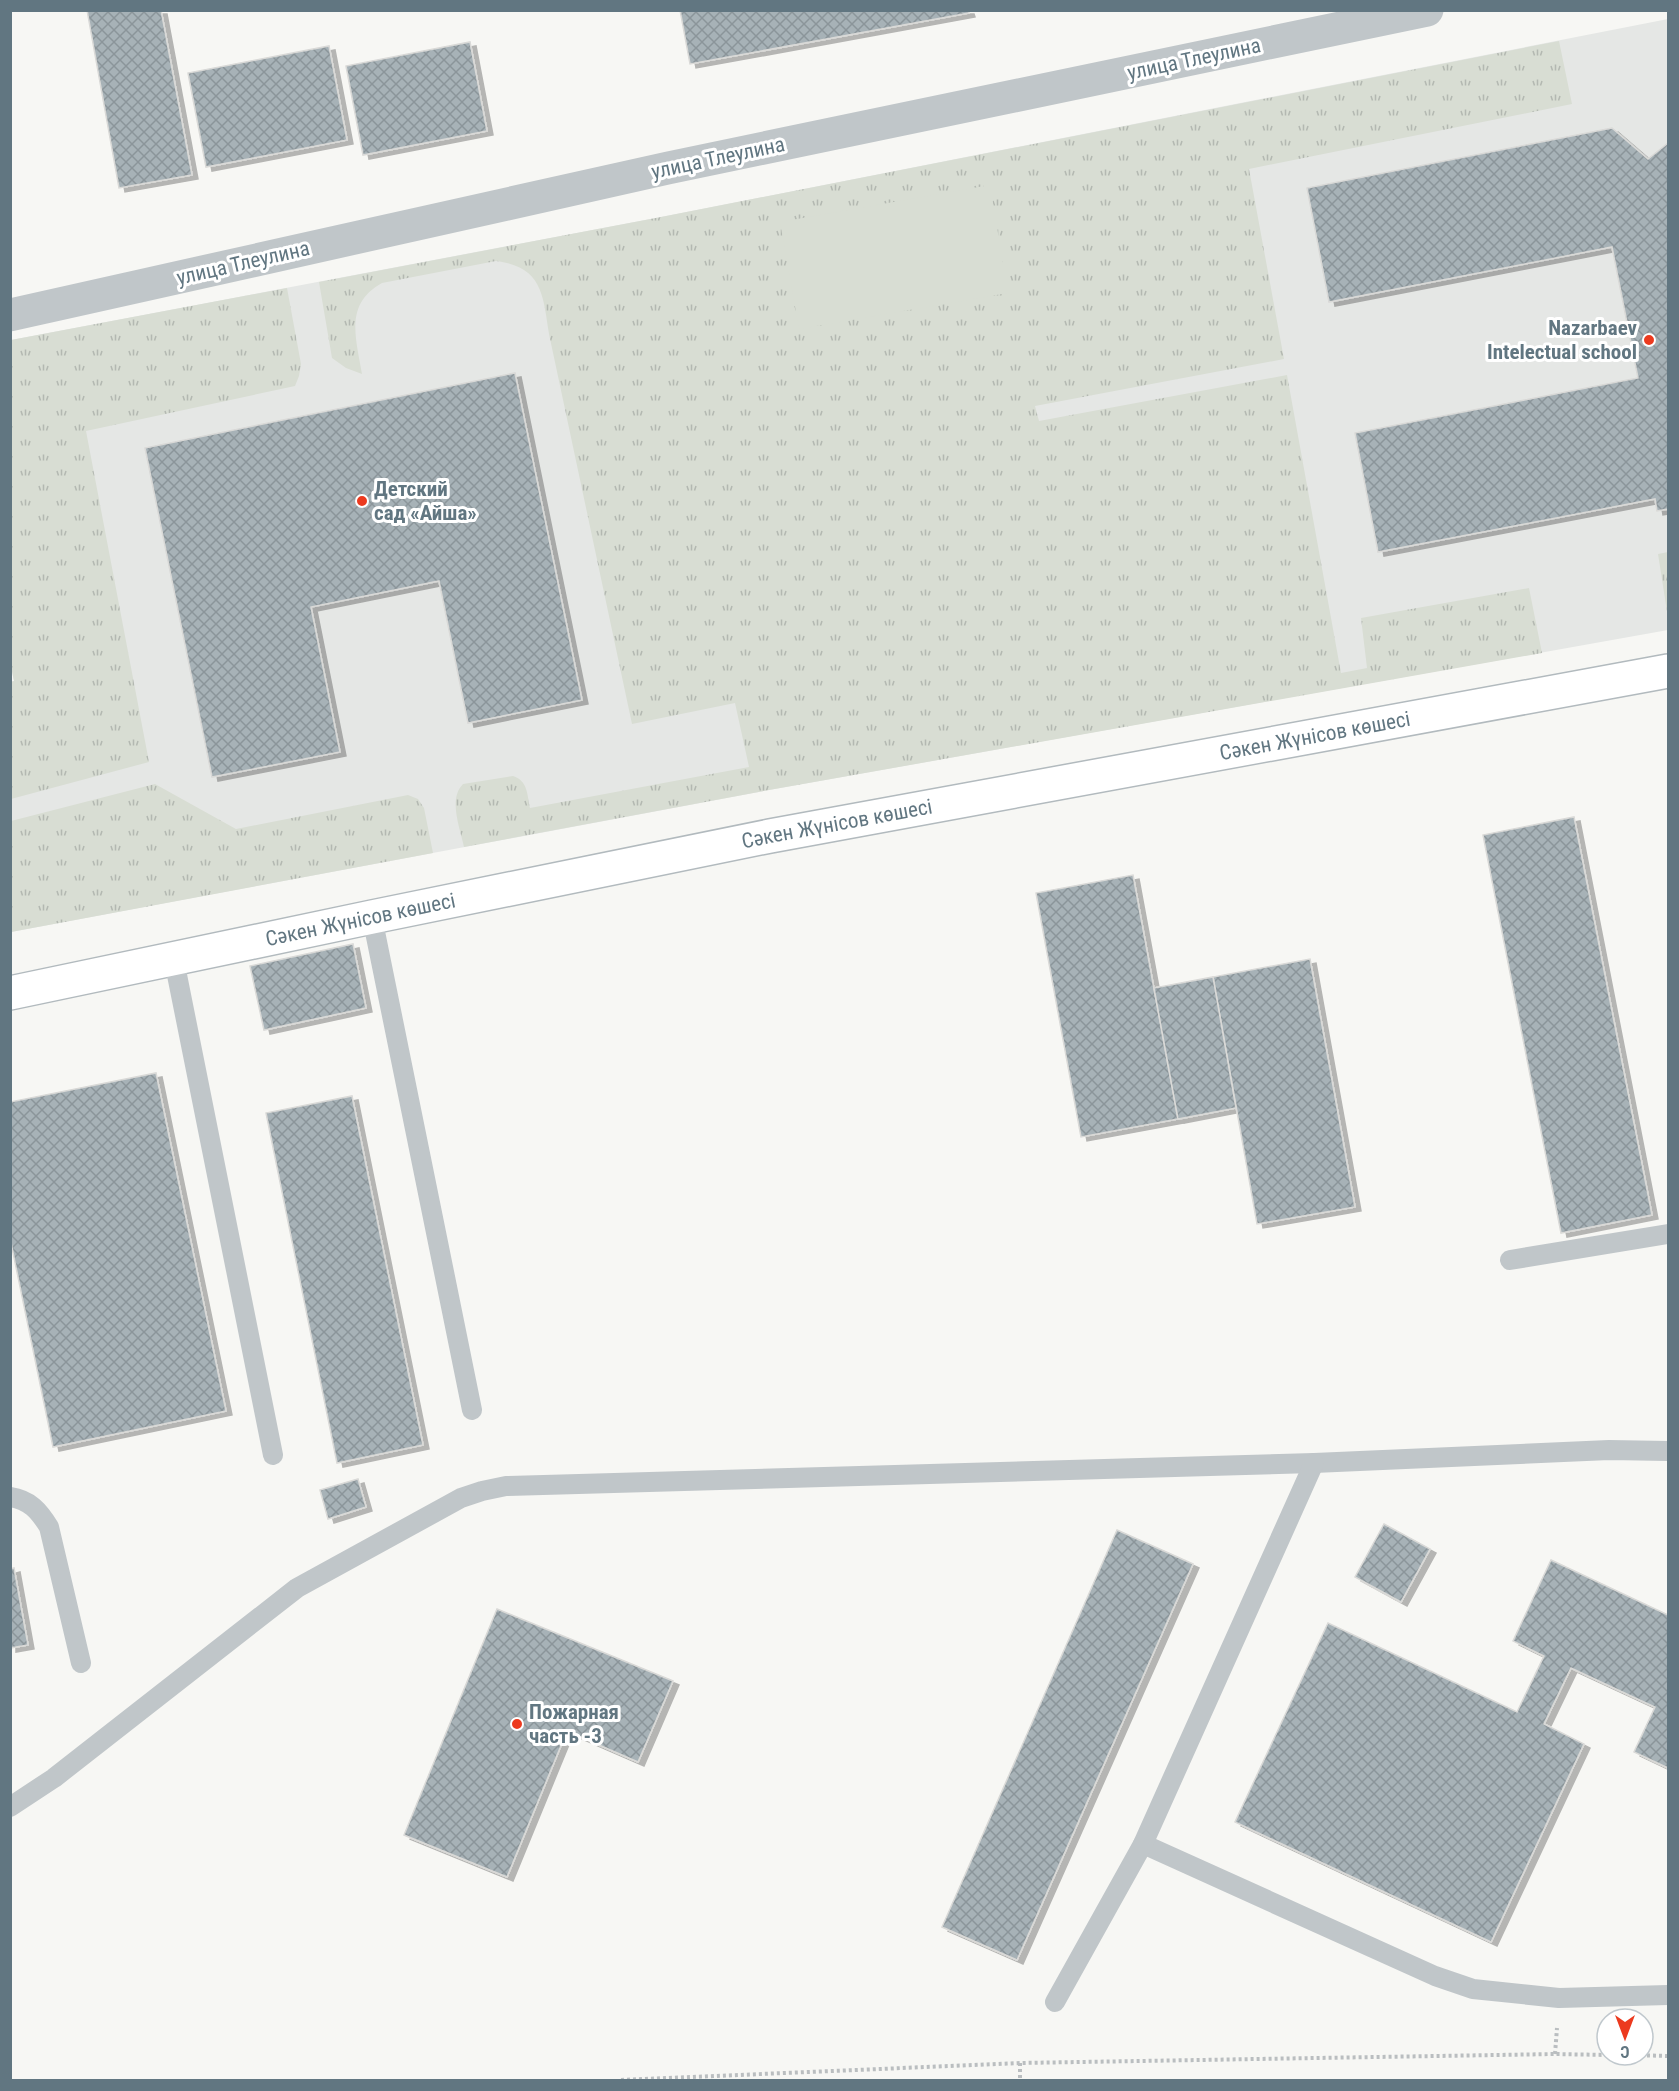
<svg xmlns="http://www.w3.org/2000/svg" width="1679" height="2091" font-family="'Roboto Condensed',sans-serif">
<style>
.built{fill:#e5e7e5}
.grass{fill:url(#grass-tufts)}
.pitch{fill:#d8ddd3}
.building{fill:url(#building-cross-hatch);stroke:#d9d9d7;stroke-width:1.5;filter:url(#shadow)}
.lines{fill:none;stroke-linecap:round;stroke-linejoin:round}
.secondary-casing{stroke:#b2babe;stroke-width:36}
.path{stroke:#babec0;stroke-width:4;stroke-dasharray:3 3;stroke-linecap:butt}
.lane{stroke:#c0c6c9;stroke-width:20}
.street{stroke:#c0c6c9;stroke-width:33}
.secondary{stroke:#fff;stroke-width:33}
.poi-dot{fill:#ec3a1f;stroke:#fff;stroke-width:2}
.labels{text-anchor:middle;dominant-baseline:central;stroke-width:6;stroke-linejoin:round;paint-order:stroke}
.street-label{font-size:21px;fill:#617681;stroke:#fff}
.poi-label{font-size:21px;font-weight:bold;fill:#617681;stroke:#fff;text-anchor:start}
</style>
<defs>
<pattern id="grass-tufts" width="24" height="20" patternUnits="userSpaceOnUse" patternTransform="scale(1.5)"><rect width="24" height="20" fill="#d8ddd3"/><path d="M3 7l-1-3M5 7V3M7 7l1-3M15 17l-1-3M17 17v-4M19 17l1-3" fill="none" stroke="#b3b8b1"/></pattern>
<pattern id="building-cross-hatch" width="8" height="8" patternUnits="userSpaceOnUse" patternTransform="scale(1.5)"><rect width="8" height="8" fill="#a7b2b7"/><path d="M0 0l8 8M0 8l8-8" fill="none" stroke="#8b959a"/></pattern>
<filter id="shadow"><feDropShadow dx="6" dy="4" stdDeviation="0" flood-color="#0004"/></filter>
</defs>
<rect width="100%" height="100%" fill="#f7f7f4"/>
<!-- built -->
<polygon class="built" points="1668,19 1668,630 769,790 11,932 10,682 14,681 10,662 11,340 661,217"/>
<!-- grass -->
<g class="grass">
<path d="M1559 41 1572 104 1249 169 1284 359 1035 406 1039 421 1287 375 1341 673 1367 668 1361 618 1529 588 1542 653 769 790 464 847C460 828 448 799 463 784L513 776C528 781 527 794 530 808L749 767 735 703 632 724 549 334C543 296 543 267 496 261L382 283C344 304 356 338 362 374L346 368 332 358 319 282 661 217Z"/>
<polygon points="287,288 301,364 299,376 295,386 86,431 149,762 11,799 10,682 14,681 10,662 11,340"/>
<polygon points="1668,552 1668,618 1658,554"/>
<polygon points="155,784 236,829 408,795 418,799 424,808 433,853 11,932 11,821"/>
</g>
<!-- pitch -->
<polygon class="pitch" points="990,185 1008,293 799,329 780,222"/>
<!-- building -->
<g class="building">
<polygon points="87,10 161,10 192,175 119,188"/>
<polygon points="680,10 968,10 969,13 690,64"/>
<polygon points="470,42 487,131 363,155 346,66"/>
<polygon points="329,46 347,140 206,167 188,73"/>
<polygon points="1612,128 1648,159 1668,143 1668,509 1657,511 1655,499 1378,552 1355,433 1638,378 1612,247 1329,302 1307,188"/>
<polygon points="515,373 582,700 468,723 439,581 311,607 340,752 212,777 145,448"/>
<polygon points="1574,817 1652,1215 1561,1233 1483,835"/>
<polygon points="1133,875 1178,1119 1081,1137 1036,893"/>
<polygon points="353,944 366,1008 264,1030 250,966"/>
<polygon points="1310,959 1355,1207 1257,1224 1213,977"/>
<polygon points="1213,977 1236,1108 1178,1119 1154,988"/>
<polygon points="156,1073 226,1411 53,1447 10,1238 10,1102"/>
<polygon points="352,1096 423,1445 337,1463 266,1113"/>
<polygon points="358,1479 366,1507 328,1519 320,1490"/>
<polygon points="1384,1524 1430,1549 1401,1602 1355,1577"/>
<polygon points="1117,1530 1193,1564 1017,1960 942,1927"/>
<polygon points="1551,1560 1668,1615 1668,1768 1634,1752 1655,1707 1571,1668 1544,1724 1584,1744 1491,1942 1235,1822 1328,1623 1517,1712 1544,1656 1513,1641"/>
<polygon points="14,1568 28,1645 10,1648 10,1569"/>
<polygon points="497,1609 673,1681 638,1762 567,1731 507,1877 404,1835"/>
</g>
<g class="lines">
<!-- secondary casing -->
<g class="secondary-casing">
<g id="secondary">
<path id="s1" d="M10 993 372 917 770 836 1668 671"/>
</g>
</g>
<!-- path -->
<g class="path">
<polyline points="1555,2054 1557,2028"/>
<polyline points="1629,2055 1668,2056"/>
<polyline points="1020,2063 1020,2080"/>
<polyline points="621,2080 1020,2063 1555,2054 1607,2055"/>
</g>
<!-- lane -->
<g class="lane">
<polyline points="372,917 472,1410"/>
<polyline points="174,960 273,1455"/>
<polyline points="1510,1260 1668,1234"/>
<path d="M10 1497C30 1500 39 1511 49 1527L81 1663"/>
<polyline points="10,1807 54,1778 297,1588 461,1498 482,1491 506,1486 1314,1463 1609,1450 1668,1451"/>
<polyline points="1143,1844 1435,1976 1473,1989 1559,1998 1668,1995"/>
<polyline points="1055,2002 1143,1844 1314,1463"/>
</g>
<!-- street -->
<polyline class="street" points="10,315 668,168 1427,10"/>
<!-- secondary -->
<use href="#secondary" class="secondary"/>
</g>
<!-- markers -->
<g class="poi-dot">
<circle cx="1649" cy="340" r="6"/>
<circle cx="362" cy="501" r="6"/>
<circle cx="517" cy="1724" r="6"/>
</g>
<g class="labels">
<!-- street labels -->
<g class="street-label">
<text transform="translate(1194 59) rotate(-12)">улица Тлеулина</text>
<text transform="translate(718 158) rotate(-12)">улица Тлеулина</text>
<text transform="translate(243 263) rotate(-13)">улица Тлеулина</text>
<text stroke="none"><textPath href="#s1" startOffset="1330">Сәкен Жүнісов көшесі</textPath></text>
<text stroke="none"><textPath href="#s1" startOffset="844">Сәкен Жүнісов көшесі</textPath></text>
<text stroke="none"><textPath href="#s1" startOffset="358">Сәкен Жүнісов көшесі</textPath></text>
</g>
<!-- poi labels -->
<g class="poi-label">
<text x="1637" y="328" text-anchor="end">Nazarbaev<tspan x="1637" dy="24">Intelectual school</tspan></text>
<text x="374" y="489">Детский<tspan x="374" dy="24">сад «Айша»</tspan></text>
<text x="529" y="1712">Пожарная<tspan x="529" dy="24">часть -3</tspan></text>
</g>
</g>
<!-- border -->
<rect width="1679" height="2091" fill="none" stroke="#617681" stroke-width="24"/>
<!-- north arrow -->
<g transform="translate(1625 2037) rotate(180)"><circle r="28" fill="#ffffff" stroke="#c0c8cd" stroke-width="1.5"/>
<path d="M0-4.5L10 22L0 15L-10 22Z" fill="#ec3a1f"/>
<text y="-9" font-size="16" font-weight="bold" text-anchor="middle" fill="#617681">С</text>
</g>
</svg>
